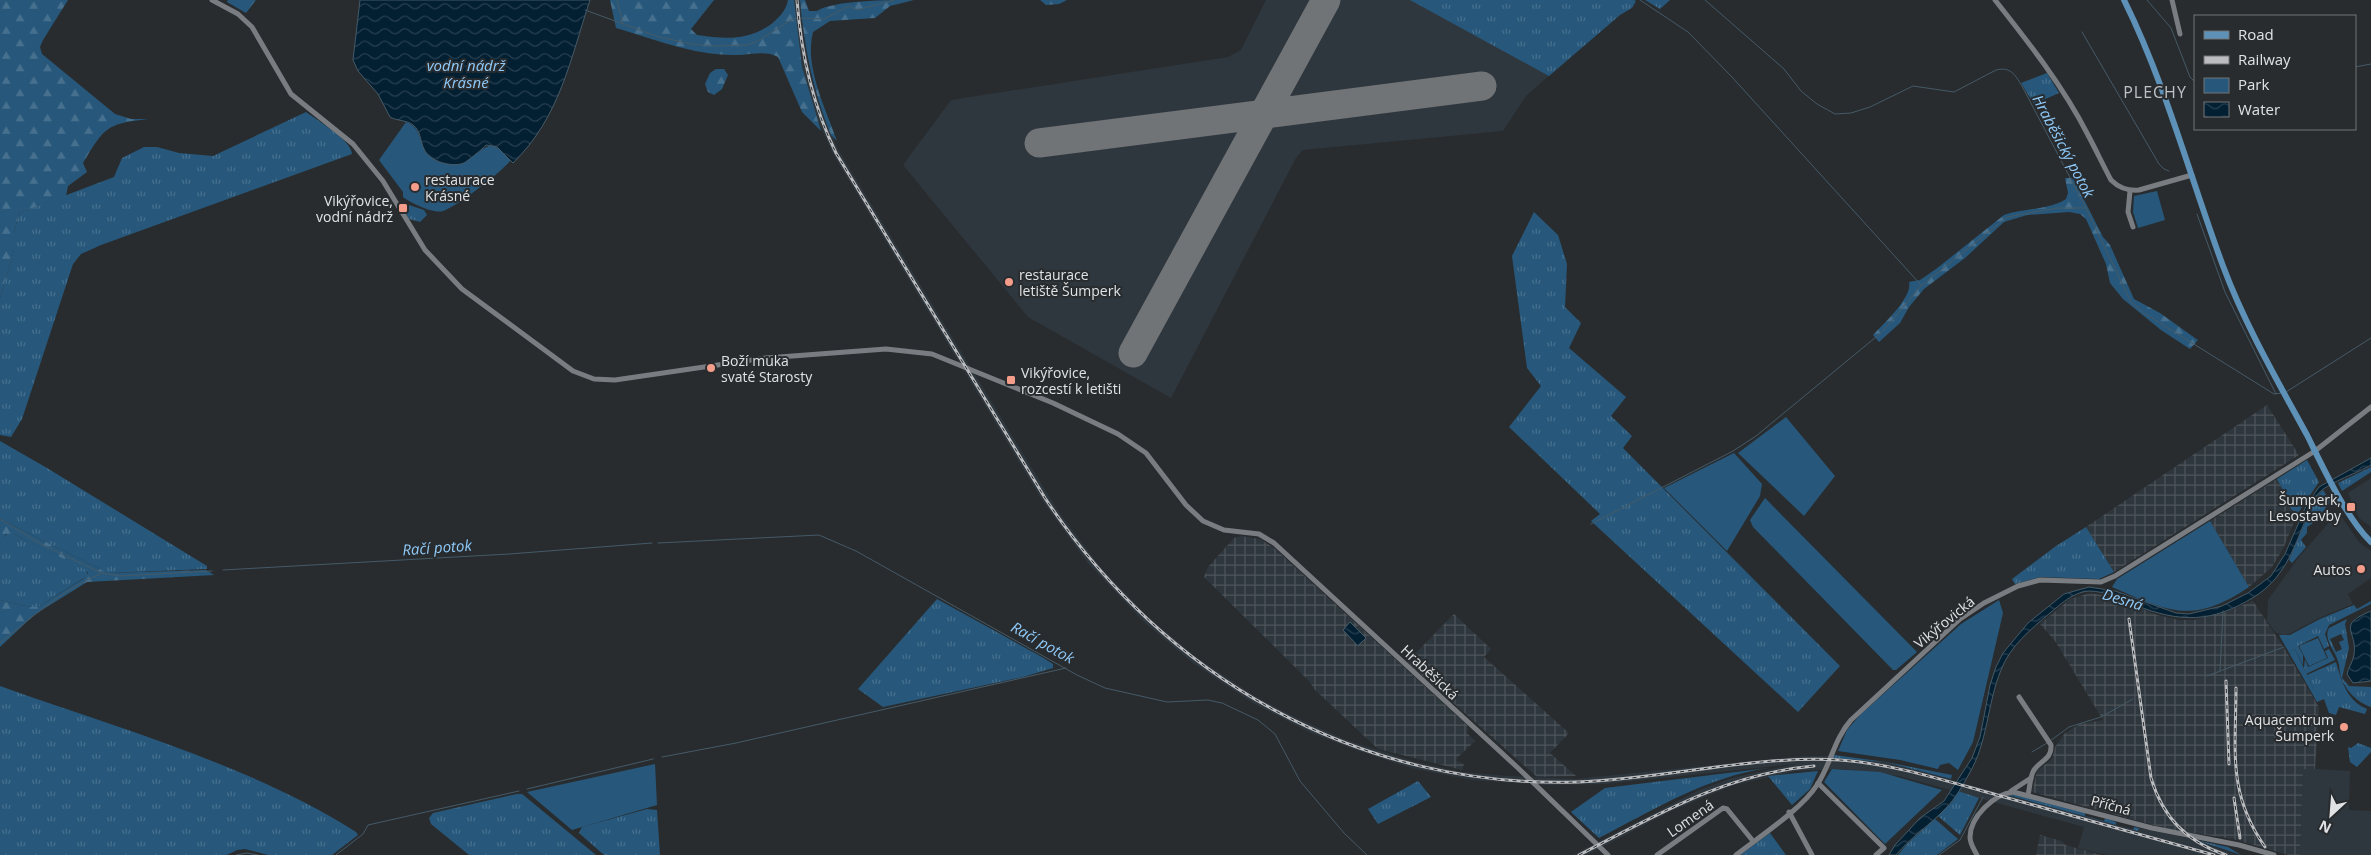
<svg xmlns="http://www.w3.org/2000/svg" width="2371" height="855" font-family="'Open Sans',sans-serif">
<style>
.built{fill:#2f373e}
.industrial{fill:url(#industrial-grid)}
.grass{fill:url(#grass-tufts);fill-rule:evenodd}
.forest{fill:url(#forest-firs)}
.green{fill:#27587b}
.water{fill:url(#water-waves);stroke:#455a67}
.lines{fill:none;stroke-linecap:round;stroke-linejoin:round}
.stream{stroke:#455a67;stroke-width:1}
.runway{stroke:#717477;stroke-width:29}
.minor{stroke:#797d81;stroke-width:5}
.major{stroke:#5d91b7;stroke-width:6}
.rail-casing{stroke:#babcbf;stroke-width:3}
.rail{stroke:#282c2f;stroke-width:1;stroke-dasharray:4;stroke-linecap:butt}
.poi-dot{fill:#f49d8b;stroke:#282c2f;stroke-width:2}
.labels{text-anchor:middle;dominant-baseline:central;stroke-width:4;stroke-linejoin:round;paint-order:stroke}
.poi-label{font-size:14px;fill:#e0e2e4;stroke:#282c2f;text-anchor:start}
.street-label{font-size:14px;fill:#e0e2e4;stroke:#282c2f}
.water-label{font-size:15px;font-style:italic;fill:#8fcaf9;stroke:#282c2f}
.quarter-label{font-size:16px;letter-spacing:1px;fill:#bdc2c6;stroke:#282c2f}
</style>
<defs>
<pattern id="industrial-grid" width="8" height="8" patternUnits="userSpaceOnUse" patternTransform="scale(1.25)"><rect width="8" height="8" fill="#2f373e"/><path d="M0 4h8M4 0v8" fill="none" stroke="#4d545a"/></pattern>
<pattern id="grass-tufts" width="24" height="20" patternUnits="userSpaceOnUse" patternTransform="scale(1.25)"><rect width="24" height="20" fill="#27587b"/><path d="M3 7l-1-3M5 7V3M7 7l1-3M15 17l-1-3M17 17v-4M19 17l1-3" fill="none" stroke="#46708e"/></pattern>
<pattern id="forest-firs" width="22" height="20" patternUnits="userSpaceOnUse" patternTransform="scale(1.25)"><rect width="22" height="20" fill="#27587b"/><path d="M5 1l3.5 6h-7zM16 11l3.5 6h-7z" fill="#46708e"/></pattern>
<pattern id="water-waves" width="16" height="10" patternUnits="userSpaceOnUse" patternTransform="scale(1.25)"><rect width="16" height="10" fill="#031f32"/><path d="M0 5q4-4 8 0t8 0" fill="none" stroke="#273f50"/></pattern>
</defs>
<rect width="100%" height="100%" fill="#282c2f"/>
<!-- built -->
<g class="built">
<polygon points="794,0 800,0 803,37 812,81 824,118 839,151 1058,511 1101,568 1149,618 1197,658 1256,697 1299,719 1346,740 1412,761 1461,772 1508,776 1575,779 1803,756 1829,756 1885,762 2138,831 2139,828 2196,840 2236,855 2107,855 2078,848 2084,827 1899,776 1843,769 1796,771 1734,785 1673,810 1587,855 1573,855 1697,791 1732,778 1795,764 1604,784 1547,785 1472,780 1411,768 1359,751 1311,733 1253,703 1193,663 1144,622 1087,562 1042,500 833,154 818,121 805,82 797,37"/>
<polygon points="1266,0 1613,0 1627,6 1526,96 1503,131 1303,150 1296,158 1171,398 1028,317 903,165 951,100 1228,57 1241,50"/>
<polygon points="2371,478 2371,527 2359,518 2348,493"/>
<polygon points="2338,512 2359,542 2371,551 2371,578 2348,594 2353,604 2319,618 2289,634 2284,635 2276,633 2267,621 2268,600 2299,557"/>
<polygon points="2303,768 2350,771 2349,810 2371,811 2371,855 2300,855"/>
</g>
<!-- industrial -->
<g class="industrial">
<polygon points="2267,405 2299,455 2114,572 2086,527"/>
<polygon points="2277,479 2286,495 2284,499 2292,510 2298,513 2283,549 2272,567 2249,587 2210,521"/>
<polygon points="1241,536 1260,539 1273,547 1468,726 1467,733 1475,741 1457,758 1457,761 1464,764 1462,770 1378,749 1315,690 1309,681 1204,577 1208,567 1234,538"/>
<polygon points="2090,593 2114,597 2157,615 2179,620 2194,620 2226,612 2253,601 2286,651 2319,707 2315,769 2303,769 2300,855 2288,855 2233,839 2168,829 2032,792 2037,771 2052,759 2055,747 2065,733 2080,724 2103,720 2055,641 2040,624 2070,599"/>
<polygon points="1454,614 1491,649 1484,657 1569,733 1550,753 1576,776 1537,777 1407,662"/>
<polygon points="2040,835 2062,841 2065,845 2102,855 2036,855"/>
</g>
<!-- grass -->
<g class="grass">
<polygon points="1410,0 1634,0 1636,1 1632,8 1620,15 1549,76"/>
<polygon points="1645,0 1670,0 1660,9"/>
<polygon points="2047,73 2059,93 2034,104 2021,83"/>
<path d="M306 112C317 120 352 141 352 154L101 245 81 254 73 264 22 419 11 437 0 435V298L14 250V233L19 213 114 177 122 158 144 147H157L179 153 213 156Z"/>
<polygon points="406,204 424,210 427,215 420,222 409,219 404,210"/>
<polygon points="1534,212 1558,235 1567,264 1565,307 1581,323 1569,348 1626,397 1611,416 1632,436 1623,448 1840,666 1798,712 1591,521 1600,514 1509,427 1541,386 1527,368 1512,256"/>
<polygon points="0,441 47,468 207,566 207,569 108,573 0,519"/>
<polygon points="2307,460 2319,482 2298,513 2292,510 2284,499 2283,497 2286,495 2277,479"/>
<polygon points="2371,467 2371,472 2342,491 2338,483"/>
<path d="M2323 490 2331 502C2323 510 2317 522 2307 527V533L2301 540 2306 547 2292 563 2289 560 2316 497Z"/>
<polygon points="2086,527 2114,572 2099,579 2040,577 2015,584 2012,579 2056,546"/>
<polygon points="8,533 14,534 87,570 87,576 38,607 30,607 0,600 0,545 3,538"/>
<polygon points="937,599 1040,656 1053,664 1053,668 1023,677 883,707 858,689"/>
<path d="M2371 601V604L2329 625 2325 634 2329 646 2324 649 2318 636 2298 646 2303 655V665L2295 649 2290 652 2314 690 2307 675 2336 662C2341 680 2347 701 2367 709L2365 714 2339 707 2336 715 2329 713 2324 699 2317 702 2279 635H2290L2320 619 2354 605 2357 609Z"/>
<path d="M2347 619 2345 624 2349 648 2342 678 2349 686 2371 687V707C2358 703 2345 690 2341 677 2339 672 2340 666 2338 661 2335 650 2323 639 2329 628ZM2341 634 2344 640 2339 642 2342 649 2336 652 2330 639Z"/>
<polygon points="2329,649 2335,660 2306,674 2304,667 2305,659 2308,667 2328,658 2325,651"/>
<path d="M0 686C117 728 251 765 356 832L358 835 332 855H268L245 849 237 850 227 855H0Z"/>
<polygon points="2358,743 2371,748 2371,752 2357,767 2350,762 2348,747 2351,748"/>
<polygon points="1834,755 1886,762 1952,775 1951,779 1885,762 1832,758"/>
<path d="M1769 768C1708 776 1653 810 1599 838L1571 812 1605 788Z"/>
<polygon points="1818,771 1810,789 1792,805 1768,776"/>
<polygon points="1418,781 1431,797 1378,824 1368,809"/>
<polygon points="1958,791 1979,798 1960,835 1938,816 1952,802"/>
<polygon points="517,794 522,794 527,798 596,855 469,855 431,824 429,818 433,813"/>
<polygon points="2008,795 2016,795 2085,813 2085,816 2104,821 2105,818 2116,822 2116,825 2133,830 2134,827 2139,828 2138,831"/>
<polygon points="647,809 657,810 660,855 604,855 579,833 582,827"/>
<polygon points="1935,819 1958,839 1937,855 1898,855 1907,844"/>
<polygon points="1770,833 1786,855 1740,855"/>
<polygon points="2196,840 2228,847 2241,855"/>
</g>
<!-- forest -->
<g class="forest">
<path d="M0 0H68L43 40 40 47 42 54 115 114 131 119H148C106 124 105 127 83 163L87 172 68 186 66 196 19 213 14 233V250L0 298Z"/>
<polygon points="228,0 256,0 246,13 227,2"/>
<path d="M610 0H714L691 29 697 35C724 39 747 41 770 25 778 19 786 11 788 0H794L802 67 821 131 802 112 778 57C765 50 751 55 737 55 695 56 654 39 616 28Z"/>
<path d="M800 0H805L809 11H817C834 0 889 0 914 0L890 6 875 18 830 21 813 32C804 67 826 109 837 141L831 135C813 91 804 47 800 0Z"/>
<polygon points="1040,0 1067,0 1059,4 1046,5"/>
<polygon points="716,69 724,69 728,75 722,89 714,95 708,92 705,84 710,73"/>
<path d="M2065 178H2073L2103 237 2110 245 2134 299 2160 313 2195 338 2198 340 2190 349 2161 330 2123 299 2110 283 2106 264 2086 219 2080 214 2069 212 2027 215 2004 222 1965 258 1924 289 1909 307 1900 323 1879 342 1873 335C1883 324 1913 297 1909 282L1920 280 1936 269 2004 215C2024 208 2049 210 2066 199L2068 193Z"/>
<polygon points="0,519 108,573 206,570 214,575 87,582 34,615 0,647 0,600 30,607 38,607 83,579 88,573 86,570 14,534 6,534 0,545"/>
</g>
<!-- green -->
<g class="green">
<path d="M406 122C421 127 419 141 426 151 429 156 434 159 438 162 446 162 455 164 462 162 486 153 486 132 511 160 500 173 459 205 443 211 433 214 411 203 403 197V192L379 160Z"/>
<polygon points="2157,191 2165,220 2138,228 2133,212 2134,196"/>
<polygon points="1786,417 1835,476 1804,516 1738,453"/>
<polygon points="1734,453 1762,484 1760,496 1727,551 1664,488"/>
<polygon points="1765,498 1917,652 1896,670 1893,670 1753,527 1750,520"/>
<path d="M2210 521 2249 587C2193 625 2169 612 2112 587L2117 579Z"/>
<polygon points="1999,600 2003,613 1973,742 1958,770 1949,763 1940,765 1938,769 1900,760 1838,751 1847,730 1861,714 1961,624"/>
<polygon points="2318,638 2327,658 2309,666 2299,646"/>
<polygon points="2295,649 2314,690 2312,691 2291,656 2290,652"/>
<polygon points="655,764 657,805 572,830 527,792"/>
<polygon points="1832,769 1880,772 1942,790 1885,844 1824,782"/>
</g>
<!-- water -->
<g class="water">
<path d="M360 0H590C570 60 560 117 513 163L497 147 486 145C484 148 466 162 464 163 451 168 429 161 424 149 420 141 421 131 413 125 407 120 397 121 390 117L378 94 358 71 353 60Z"/>
<path d="M2371 458V465C2359 472 2329 483 2321 491 2312 498 2309 510 2305 521 2293 551 2283 579 2254 597 2212 623 2180 623 2135 605 2120 599 2105 591 2089 591 2073 592 2061 604 2050 613 2031 629 2010 646 2001 670 1987 704 1988 742 1969 774 1963 785 1955 799 1946 808 1930 825 1911 837 1896 855H1889L1895 845 1920 818 1944 801 1972 758 1980 737 1990 685 1996 667 2003 653 2028 623 2064 594 2089 587 2115 591 2176 613 2189 614 2222 606 2248 593 2271 576 2285 554 2307 504 2319 487Z"/>
<path d="M2371 611V681L2353 683 2347 674C2348 668 2353 662 2354 655 2358 630 2335 626 2371 611Z"/>
<polygon points="1350,622 1366,638 1358,646 1343,630"/>
</g>
<g class="lines">
<!-- stream -->
<g class="stream">
<polyline points="617,0 623,23"/>
<polyline points="1640,0 1688,32 1731,76 1921,285"/>
<path d="M1705 0 1784 69 1801 91 1817 104 1835 114 1851 113 1870 107 1913 86 1954 92 1996 70C2011 66 2016 76 2023 88L2086 208 2131 302 2144 313 2274 394 2282 393"/>
<polyline points="2147,0 2171,28 2190,77 2195,82"/>
<polyline points="585,10 659,37 692,44 714,46 747,45 758,41 791,20 797,18 824,19 849,6 857,10 894,0"/>
<polyline points="2082,32 2159,164 2164,169 2169,171"/>
<polyline points="2355,67 2371,64"/>
<polyline points="2197,214 2225,292 2276,394"/>
<polyline points="2286,392 2371,338"/>
<polyline points="0,519 41,544 101,573 120,576 212,571"/>
<polyline points="1591,524 1733,451 1756,436 1882,332 1921,286 2007,217 2057,208 2085,208"/>
<polyline points="658,543 819,535 856,551 1077,675 1105,688 1167,702 1208,700 1222,703 1258,720 1275,734 1300,781 1344,833 1367,855"/>
<polyline points="223,570 509,554 652,543"/>
<path d="M0 643C31 618 62 590 100 574"/>
<polyline points="2220,671 2223,611"/>
<polyline points="2207,676 2284,647"/>
<polyline points="2050,741 2069,727 2101,717 2133,699"/>
<polyline points="2032,752 2047,743"/>
<polyline points="662,757 736,743 1066,668"/>
<polyline points="527,789 653,759"/>
<polyline points="236,855 247,853 258,855"/>
<polyline points="336,855 363,834 368,825 519,791"/>
<polyline points="1939,855 1960,840 1983,797"/>
</g>
<!-- runway -->
<g class="runway">
<polyline points="1039,143 1482,86"/>
<polyline points="1133,353 1326,0"/>
</g>
<!-- minor -->
<g class="minor">
<polyline points="212,0 238,14 252,27 291,94 353,144 383,181 425,250 462,289 573,371 594,379 615,380 766,358 886,349 932,354 1053,403 1118,434 1146,453 1186,505 1203,521 1224,530 1259,534 1274,543 1518,768 1608,855"/>
<path d="M1995 0C2029 43 2063 86 2088 135 2096 150 2103 165 2111 180 2119 188 2127 191 2139 190L2192 175"/>
<polyline points="2172,0 2180,34"/>
<polyline points="2130,191 2128,212 2133,227"/>
<path d="M2019 697 2051 745C2052 759 2041 760 2034 770 2030 776 2030 787 2028 795"/>
<polyline points="1818,783 1884,848 1876,855"/>
<polyline points="2011,791 2031,778"/>
<polyline points="1789,812 1812,855"/>
<polyline points="1657,855 1723,808 1727,809 1753,841"/>
<path d="M1736 855C1759 837 1802 809 1817 785 1831 764 1834 739 1851 720L1960 619 1984 603 2018 586 2040 580 2101 582 2115 576 2315 451 2371 407"/>
<path d="M1977 855C1974 849 1970 844 1970 837 1970 817 1994 794 2013 792L2152 828 2239 845 2274 855"/>
</g>
<!-- major -->
<path class="major" d="M2124 0C2166 85 2190 177 2223 266 2245 325 2277 380 2307 435 2323 467 2346 518 2371 542"/>
<!-- rail casing -->
<g class="rail-casing">
<g id="rail">
<path d="M797 0C801 54 812 104 836 153L1045 498C1164 678 1360 789 1578 782 1665 779 1753 755 1840 760 1894 764 1946 781 1997 795 2069 815 2142 835 2214 855"/>
<path d="M2129 619 2151 778C2163 818 2187 842 2226 855"/>
<polyline points="2226,681 2229,764"/>
<path d="M2236 688C2236 750 2227 793 2265 847"/>
<polyline points="2234,798 2240,838"/>
<path d="M1579 855C1657 815 1725 774 1814 766"/>
</g>
</g>
<!-- rail -->
<use href="#rail" class="rail"/>
</g>
<!-- markers -->
<g class="poi-dot">
<circle cx="415" cy="187" r="5"/>
<rect x="398" y="203" width="10" height="10" rx="2.5"/>
<circle cx="1009" cy="282" r="5"/>
<circle cx="711" cy="368" r="5"/>
<rect x="1006" y="375" width="10" height="10" rx="2.5"/>
<rect x="2346" y="502" width="10" height="10" rx="2.5"/>
<circle cx="2361" cy="569" r="5"/>
<circle cx="2344" cy="727" r="5"/>
</g>
<g class="labels">
<!-- poi labels -->
<g class="poi-label">
<text x="425" y="179">restaurace<tspan x="425" dy="16">Krásné</tspan></text>
<text x="393" y="200" text-anchor="end">Vikýřovice,<tspan x="393" dy="16">vodní nádrž</tspan></text>
<text x="1019" y="274">restaurace<tspan x="1019" dy="16">letiště Šumperk</tspan></text>
<text x="721" y="360">Boží muka<tspan x="721" dy="16">svaté Starosty</tspan></text>
<text x="1021" y="372">Vikýřovice,<tspan x="1021" dy="16">rozcestí k letišti</tspan></text>
<text x="2341" y="499" text-anchor="end">Šumperk,<tspan x="2341" dy="16">Lesostavby</tspan></text>
<text x="2351" y="569" text-anchor="end">Autos</text>
<text x="2334" y="719" text-anchor="end">Aquacentrum<tspan x="2334" dy="16">Šumperk</tspan></text>
</g>
<!-- street labels -->
<g class="street-label">
<text transform="translate(1944 622) rotate(-39)">Vikýřovická</text>
<text transform="translate(1430 672) rotate(43)">Hraběšická</text>
<text transform="translate(2111 805) rotate(15)">Příčná</text>
<text transform="translate(1690 818) rotate(-35)">Lomená</text>
</g>
<!-- water labels -->
<g class="water-label">
<text x="466" y="65">vodní nádrž<tspan x="466" dy="17">Krásné</tspan></text>
<text transform="translate(2064 146) rotate(62)">Hraběšický potok</text>
<text transform="translate(437 547) rotate(-4)">Račí potok</text>
<text transform="translate(2123 599) rotate(17)">Desná</text>
<text transform="translate(1043 642) rotate(29)">Račí potok</text>
</g>
<!-- quarter labels -->
<g class="quarter-label">
<text x="2155" y="92">PLECHY</text>
</g>
</g>
<!-- legend -->
<rect x="2194" y="15" width="162" height="115" fill="#282c2f" stroke="#727577"/>
<rect x="2204" y="31" width="25" height="8" fill="#5d91b7" stroke="#727577"/>
<text x="2238" y="40" font-size="15" fill="#e0e2e4">Road</text>
<rect x="2204" y="56" width="25" height="8" fill="#babcbf" stroke="#727577"/>
<text x="2238" y="65" font-size="15" fill="#e0e2e4">Railway</text>
<rect x="2204" y="78" width="25" height="15" fill="#27587b" stroke="#727577"/>
<text x="2238" y="90" font-size="15" fill="#e0e2e4">Park</text>
<rect x="2204" y="102" width="25" height="15" fill="url(#water-waves)" stroke="#727577"/>
<text x="2238" y="115" font-size="15" fill="#e0e2e4">Water</text>
<!-- north arrow -->
<g transform="translate(2331 815) rotate(206)" stroke="#282c2f" stroke-width="4" paint-order="stroke">
<path d="M0-4L9 19L0 12L-9 19Z" fill="#e0e2e4"/>
<text y="-8" font-size="14" font-weight="bold" text-anchor="middle" fill="#e0e2e4">N</text>
</g>
</svg>
